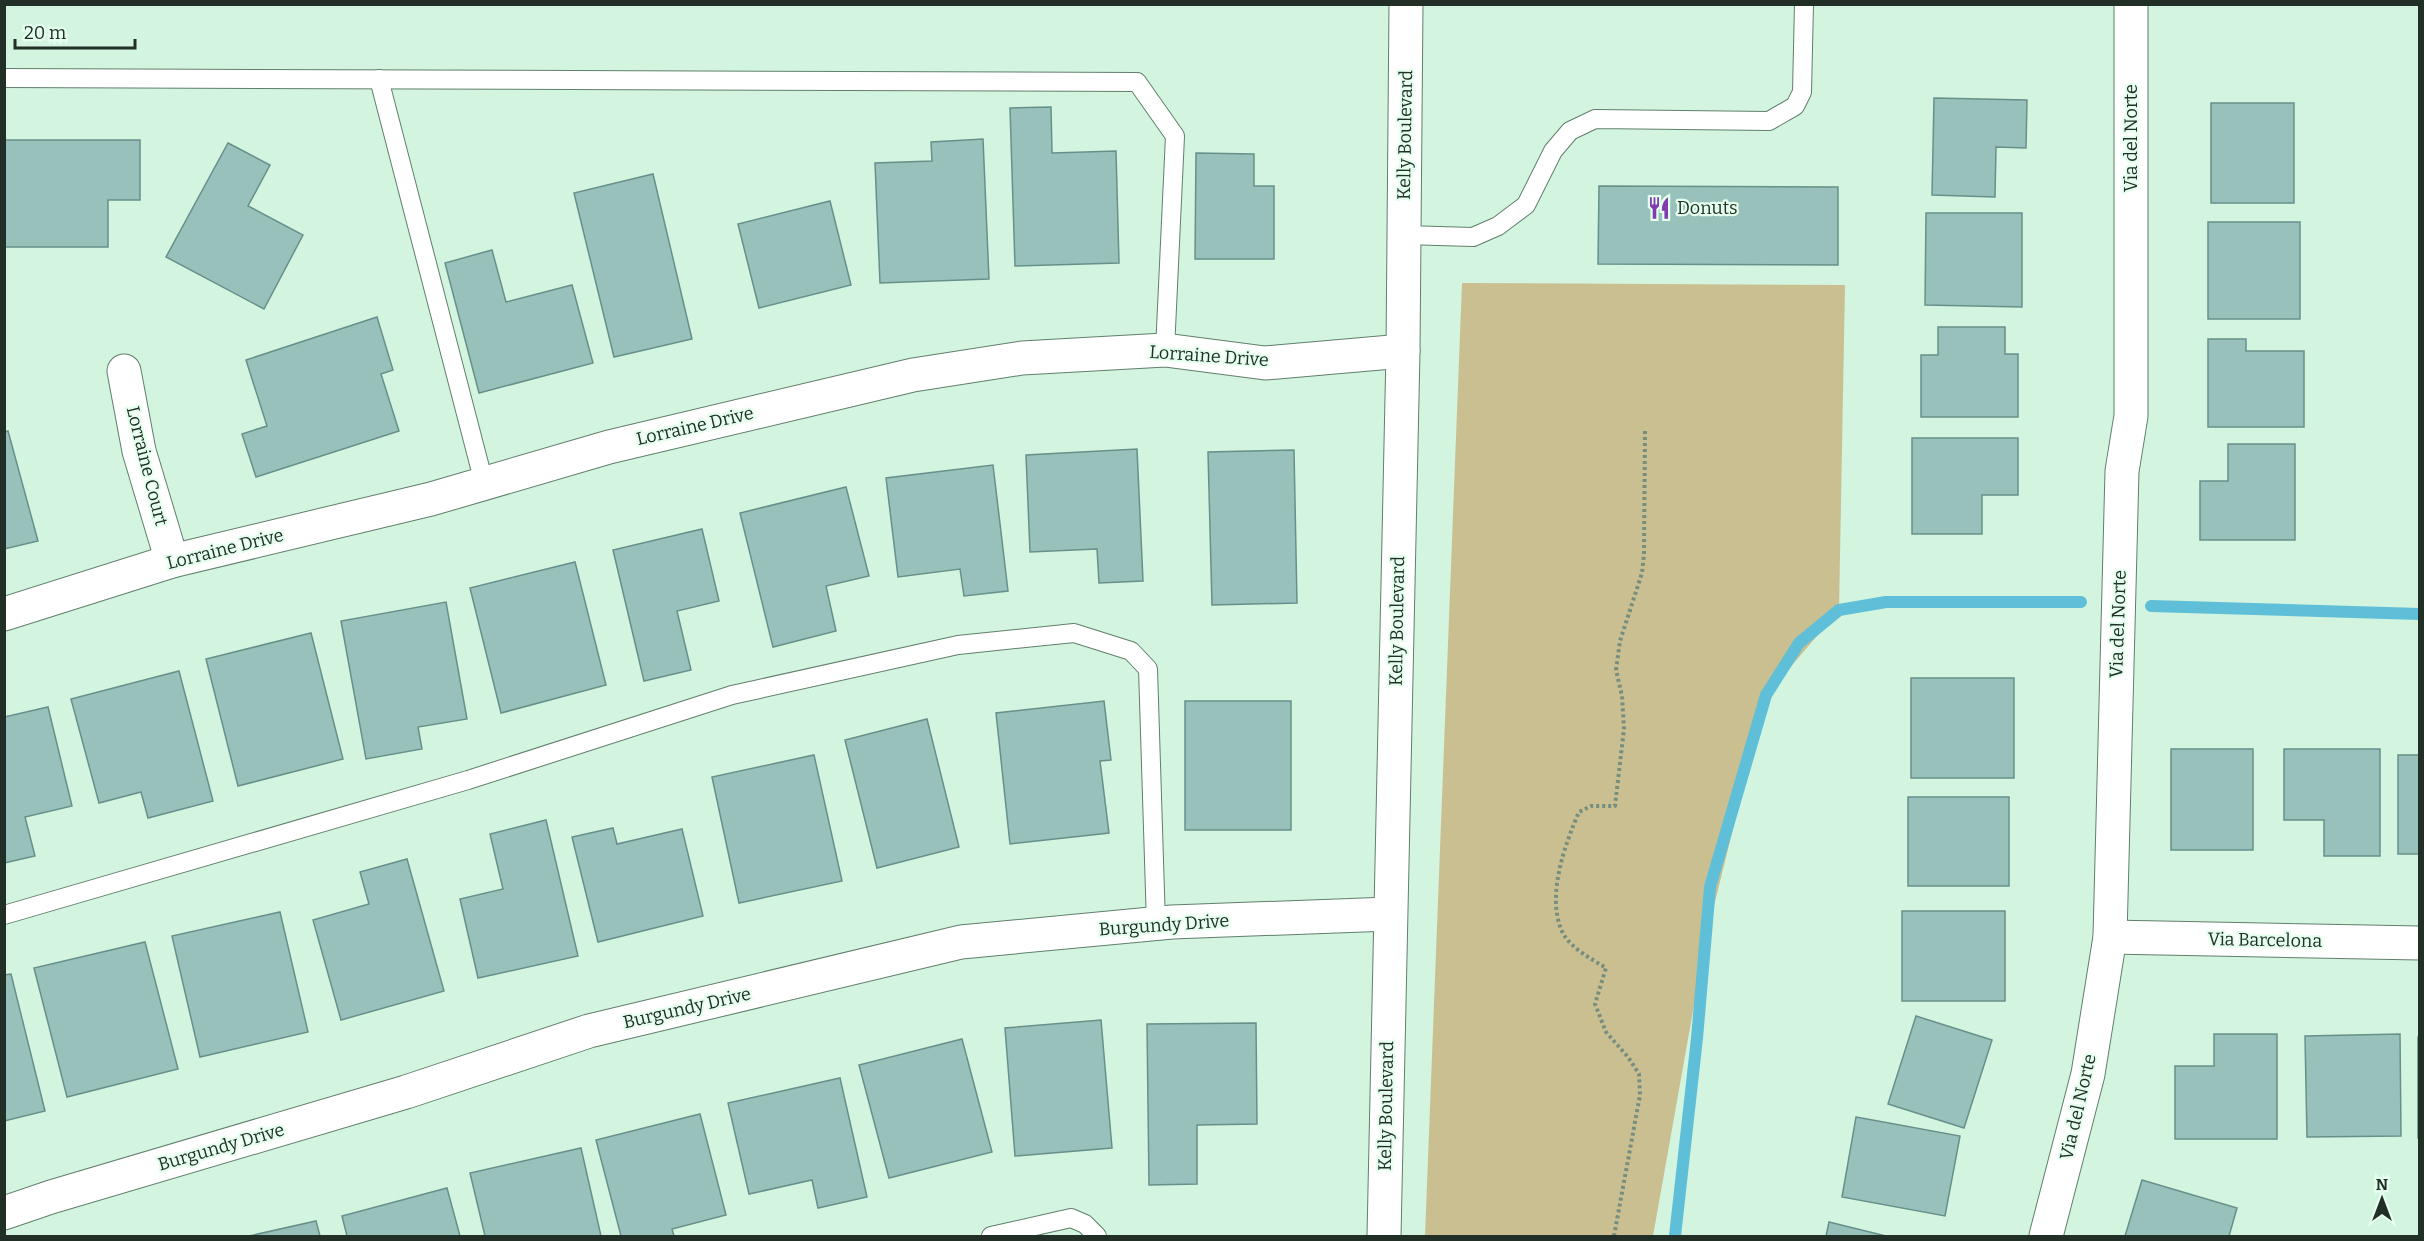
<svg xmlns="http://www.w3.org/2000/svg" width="2424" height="1241" font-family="Bitter,serif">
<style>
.green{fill:#cabf91}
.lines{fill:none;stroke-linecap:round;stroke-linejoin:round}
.stream{stroke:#5fbfd8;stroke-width:12}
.building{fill:#98c1bc;stroke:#68908b;stroke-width:1.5}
.service-casing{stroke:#617f6c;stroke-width:20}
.minor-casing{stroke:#617f6c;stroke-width:35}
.tertiary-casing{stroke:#617f6c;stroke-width:35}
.path{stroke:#778e7f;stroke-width:4;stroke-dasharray:3 3;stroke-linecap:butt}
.service{stroke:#fff;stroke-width:18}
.minor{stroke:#fff;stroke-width:33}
.tertiary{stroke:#fff;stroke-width:33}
.labels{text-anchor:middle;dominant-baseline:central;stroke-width:4.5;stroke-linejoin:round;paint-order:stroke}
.street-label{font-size:18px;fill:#222f27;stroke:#e5ffee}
.poi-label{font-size:18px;fill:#222f27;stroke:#e5ffee;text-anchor:start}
</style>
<rect width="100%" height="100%" fill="#d3f4de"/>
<!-- green -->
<polygon class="green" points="1462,283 1845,285 1839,610 1766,696 1706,938 1653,1236 1425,1236"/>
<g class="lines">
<!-- stream -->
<g class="stream">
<polyline points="2151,606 2420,614"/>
<polyline points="1675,1236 1697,1038 1710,887 1766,695 1799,643 1839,610 1886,602 2081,602"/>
</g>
</g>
<!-- building -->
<g class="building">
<polygon points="1934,98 2027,100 2026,148 1996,147 1995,197 1932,195"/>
<rect x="2211" y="103" width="83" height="100"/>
<polygon points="1051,107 1052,153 1116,151 1119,263 1015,266 1010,108"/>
<polygon points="983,139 989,279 880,283 875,163 932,161 931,142"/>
<polygon points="4,140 140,140 140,200 108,200 108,247 4,247"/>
<polygon points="228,143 270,165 248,206 303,235 264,309 166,257"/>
<polygon points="1196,153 1254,154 1254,186 1274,186 1274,259 1195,259"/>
<polygon points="653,174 692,339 614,357 574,193"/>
<polygon points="1599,186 1838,187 1838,265 1598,264"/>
<polygon points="830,201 851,285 759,308 738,224"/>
<polygon points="1926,213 2022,213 2022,307 1925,305"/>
<rect x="2208" y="222" width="92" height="97"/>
<polygon points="492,250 506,302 572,285 593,363 479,393 445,263"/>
<polygon points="377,317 393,370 381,374 399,431 256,477 242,434 267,426 246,360"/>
<polygon points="1938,327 2005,327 2005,354 2018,354 2018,417 1921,417 1921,355 1938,355"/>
<polygon points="2208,339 2246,339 2246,351 2304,351 2304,427 2208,427"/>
<polygon points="8,431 38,541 4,549 4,432"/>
<polygon points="1912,438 2018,438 2018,495 1982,495 1982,534 1912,534"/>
<polygon points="2228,444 2295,444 2295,540 2200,540 2200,481 2228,481"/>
<polygon points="1137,449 1143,581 1099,583 1097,549 1030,552 1026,455"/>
<polygon points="1294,450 1297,603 1212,605 1208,452"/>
<polygon points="993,465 1008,591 964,596 960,569 898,577 886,478"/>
<polygon points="846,487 869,576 826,586 836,631 773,647 740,513"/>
<polygon points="702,529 719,601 677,611 691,670 644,681 613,550"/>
<polygon points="575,562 606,685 501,713 470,588"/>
<polygon points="446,602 467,719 418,727 422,749 366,759 341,621"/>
<polygon points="311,633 343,759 238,786 206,659"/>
<polygon points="179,671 213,801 148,818 141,792 99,803 71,699"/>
<rect x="1911" y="678" width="103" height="100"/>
<polygon points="1104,701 1111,760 1100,761 1109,833 1010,844 996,713"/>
<rect x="1185" y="701" width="106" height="129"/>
<polygon points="48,707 72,806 25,817 35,856 4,863 4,717"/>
<polygon points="927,719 959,847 877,868 845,740"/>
<rect x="2171" y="749" width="82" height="101"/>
<polygon points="2284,749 2380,749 2380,856 2324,856 2324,820 2284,820"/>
<polygon points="814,755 842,881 739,903 712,777"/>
<rect x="2398" y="755" width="22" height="99"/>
<rect x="1908" y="797" width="101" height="89"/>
<polygon points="546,820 578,956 478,978 460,899 503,889 490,834"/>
<polygon points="613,828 617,844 682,829 703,916 598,942 572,837"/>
<polygon points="407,859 444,991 341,1020 313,920 369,904 360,872"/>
<rect x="1902" y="911" width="103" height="90"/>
<polygon points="280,912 308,1032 200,1057 172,936"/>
<polygon points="145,942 178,1069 67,1097 34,968"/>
<polygon points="11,974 45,1111 4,1121 4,975"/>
<polygon points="1916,1016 1992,1040 1964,1128 1888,1104"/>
<polygon points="1101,1020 1112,1148 1015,1156 1005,1028"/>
<polygon points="1256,1023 1257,1124 1197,1125 1197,1184 1149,1185 1147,1024"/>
<polygon points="2214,1034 2277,1034 2277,1139 2175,1139 2175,1066 2214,1066"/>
<polygon points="2400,1034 2401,1136 2307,1137 2305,1036"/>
<rect x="2418" y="1037" width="2" height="101"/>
<polygon points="962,1039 992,1152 889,1178 859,1065"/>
<polygon points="840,1078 867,1197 818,1208 812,1180 749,1194 728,1103"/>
<polygon points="700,1114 726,1215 672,1229 674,1236 621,1236 596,1140"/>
<polygon points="1856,1117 1960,1136 1945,1216 1842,1197"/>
<polygon points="581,1148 601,1236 485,1236 470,1173"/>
<polygon points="2142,1180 2237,1208 2229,1236 2125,1236"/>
<polygon points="447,1188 460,1236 347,1236 342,1216"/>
<polygon points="316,1221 320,1236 249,1236"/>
<polygon points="1829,1222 1886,1236 1826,1236"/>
</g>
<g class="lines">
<!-- service casing -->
<g class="service-casing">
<g id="service">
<polyline points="4,78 1137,82 1175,136 1165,350"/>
<polyline points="379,79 484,483"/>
<polyline points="1404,235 1473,237 1498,226 1526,205 1553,151 1570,131 1595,119 1769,121 1795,106 1802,92 1804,4"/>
<polyline points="4,915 468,780 732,695 958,645 1074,633 1131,651 1148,669 1156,924"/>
<polyline points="991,1236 1071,1218 1085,1224 1097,1236"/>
</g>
</g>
<!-- minor casing -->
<g class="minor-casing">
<g id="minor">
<polyline points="124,371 139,451 172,561"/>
<polyline points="4,614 172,561 431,499 609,447 913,375 1022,358 1165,350 1265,363 1403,351"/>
<polyline points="2110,937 2420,943"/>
<polyline points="4,1213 51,1197 406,1092 589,1031 961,942 1172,922 1390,914"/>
<polyline points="2046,1236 2088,1074 2110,937 2122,471 2131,416 2131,4"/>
</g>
</g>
<!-- tertiary casing -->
<g class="tertiary-casing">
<polyline id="tertiary" points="1384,1236 1403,351 1406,4"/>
</g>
<!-- path -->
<path class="path" d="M1614 1236 1640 1095 1639 1074 1628 1057 1606 1032 1595 1004 1606 968C1590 958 1568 947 1561 929 1547 894 1565 844 1579 812L1591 806H1615L1624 729 1622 696 1616 670 1620 641 1642 573 1644 554 1645 429"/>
<!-- service -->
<use href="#service" class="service"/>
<!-- minor -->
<use href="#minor" class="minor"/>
<!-- tertiary -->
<use href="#tertiary" class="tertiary"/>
</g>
<!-- icons -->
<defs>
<g id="restaurant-bare" transform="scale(1.8)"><path d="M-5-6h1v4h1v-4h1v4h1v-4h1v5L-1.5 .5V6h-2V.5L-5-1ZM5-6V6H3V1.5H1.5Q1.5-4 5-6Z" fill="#813db0" stroke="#e5ffee" stroke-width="2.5" paint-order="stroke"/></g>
</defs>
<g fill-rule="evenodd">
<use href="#restaurant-bare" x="1659" y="208"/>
</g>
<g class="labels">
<!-- street labels -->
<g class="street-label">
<text transform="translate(1405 135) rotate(-89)">Kelly Boulevard</text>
<text transform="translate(2131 138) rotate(-90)">Via del Norte</text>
<text transform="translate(1209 356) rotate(4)">Lorraine Drive</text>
<text transform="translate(695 426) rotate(-13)">Lorraine Drive</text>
<text transform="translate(147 466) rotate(76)">Lorraine Court</text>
<text transform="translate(225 549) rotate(-14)">Lorraine Drive</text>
<text transform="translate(1397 621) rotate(-89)">Kelly Boulevard</text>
<text transform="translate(2118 624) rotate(-88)">Via del Norte</text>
<text transform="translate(1164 925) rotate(-4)">Burgundy Drive</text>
<text transform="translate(2265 940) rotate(1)">Via Barcelona</text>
<text transform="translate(687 1008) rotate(-13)">Burgundy Drive</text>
<text transform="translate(1386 1106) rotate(-89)">Kelly Boulevard</text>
<text transform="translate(2078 1107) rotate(-77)">Via del Norte</text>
<text transform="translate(221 1147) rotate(-16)">Burgundy Drive</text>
</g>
<!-- poi labels -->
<g class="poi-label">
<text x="1677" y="208">Donuts</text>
</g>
</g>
<!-- border -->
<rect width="2424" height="1241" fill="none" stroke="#222f27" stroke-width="12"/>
<!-- north arrow -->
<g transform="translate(2382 1199)" stroke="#e5ffee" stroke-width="4.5" paint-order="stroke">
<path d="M0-4.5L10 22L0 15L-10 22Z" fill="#222f27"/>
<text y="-9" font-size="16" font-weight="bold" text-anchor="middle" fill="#222f27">N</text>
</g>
<!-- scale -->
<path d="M15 39v9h120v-9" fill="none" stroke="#222f27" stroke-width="3"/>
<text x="24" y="39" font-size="18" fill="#222f27" stroke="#e5ffee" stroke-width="4.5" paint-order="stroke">20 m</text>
</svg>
